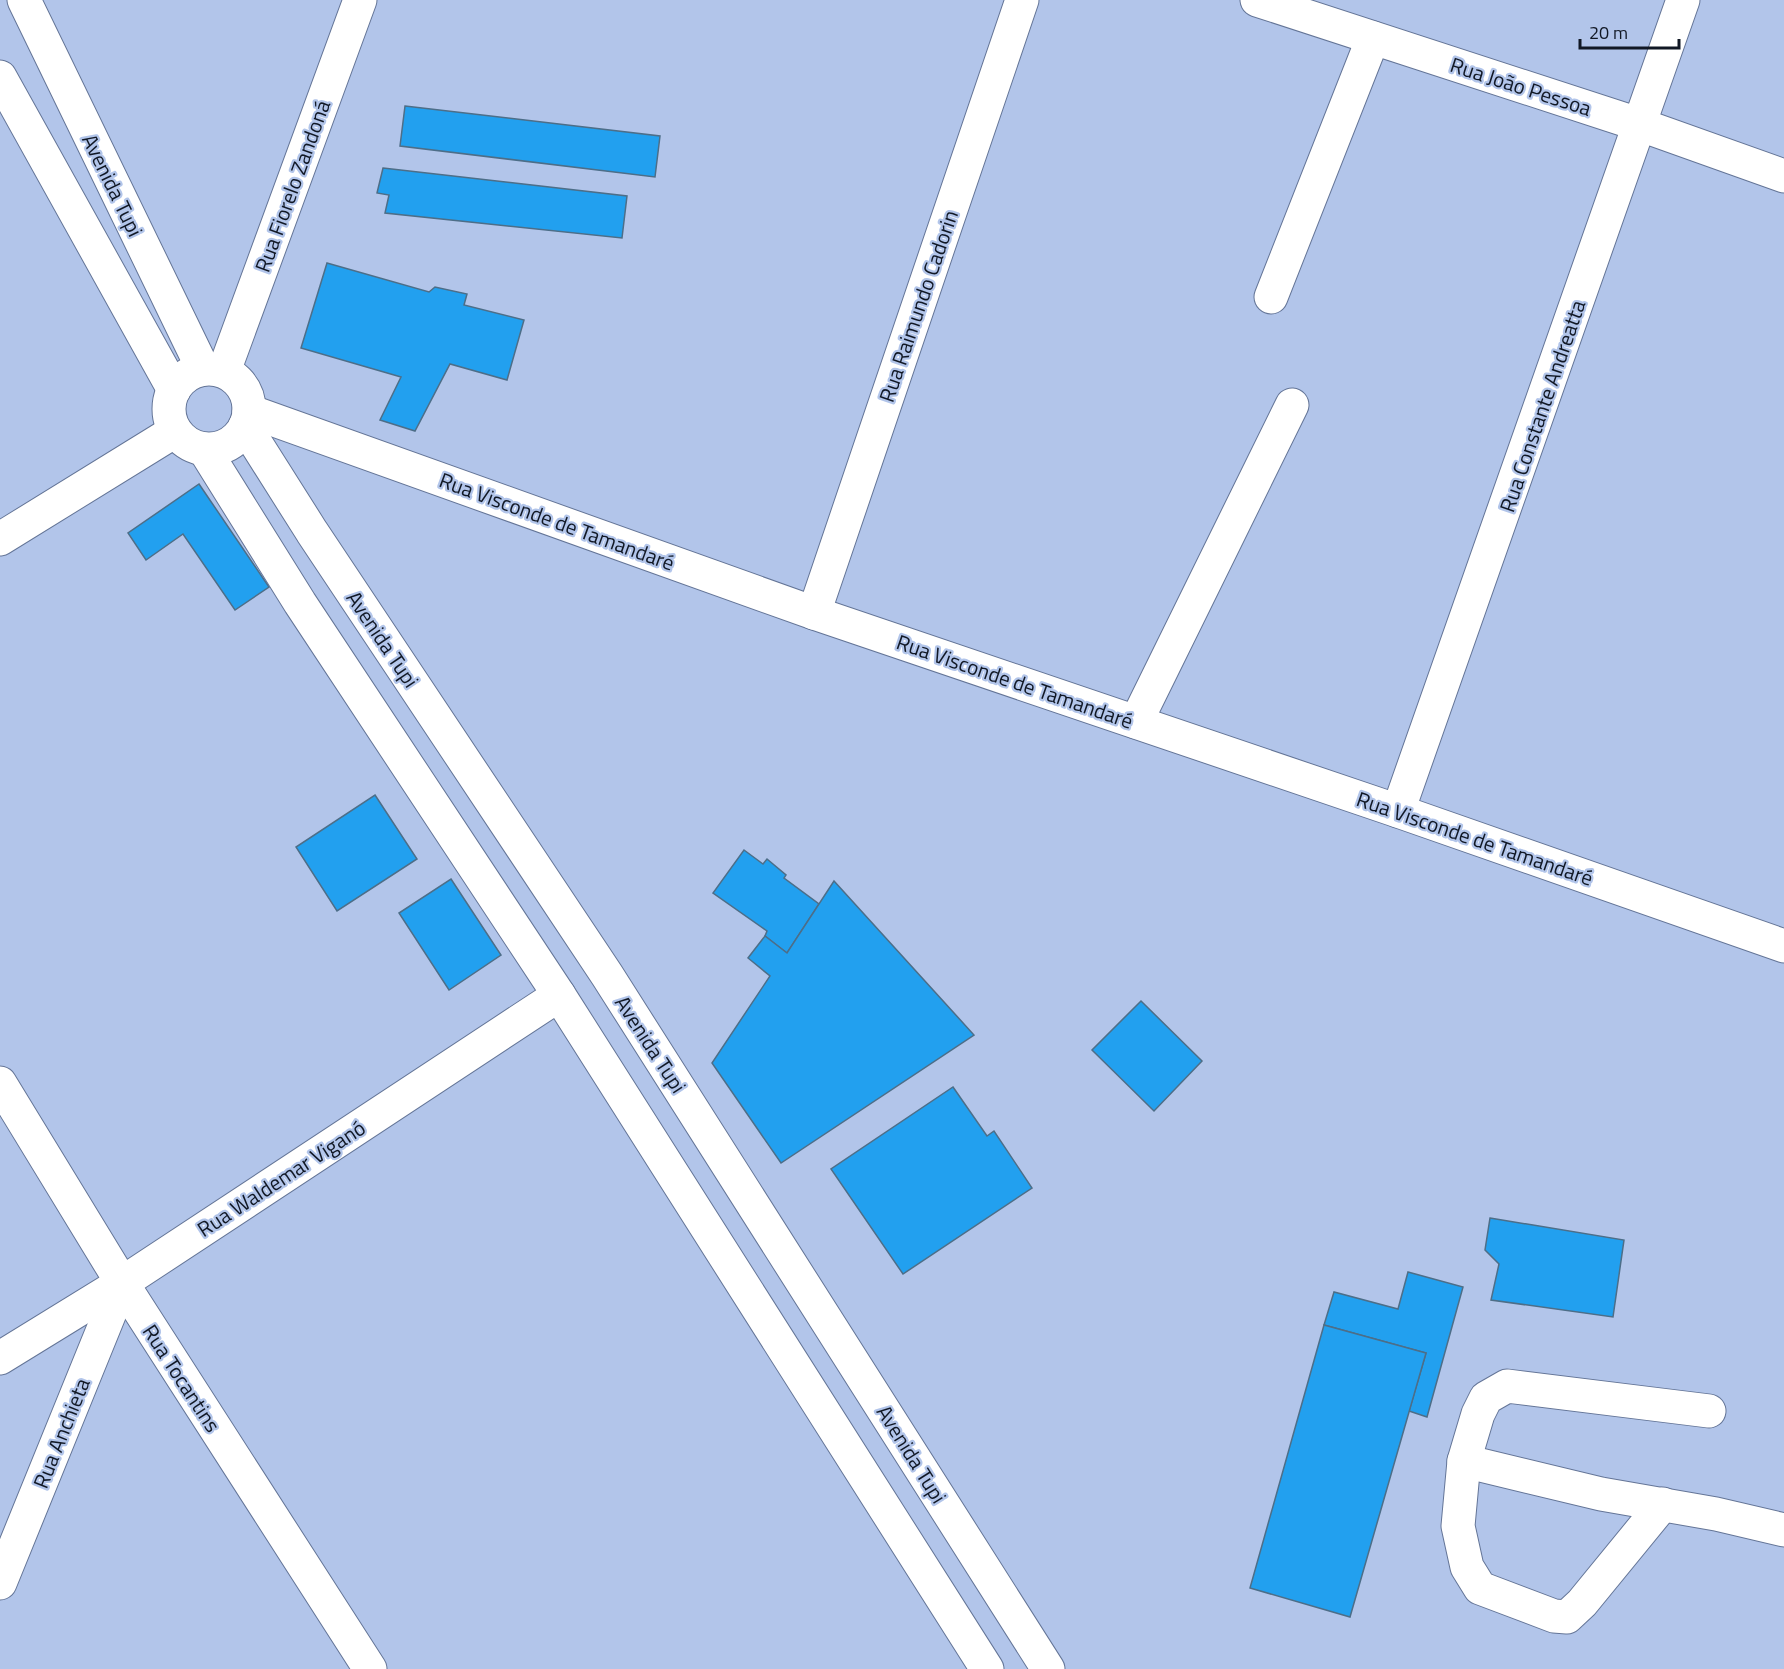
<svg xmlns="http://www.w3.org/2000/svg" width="1784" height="1669" font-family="'Titillium Web',sans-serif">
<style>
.building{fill:#22a0ef;stroke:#4d6e88;stroke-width:1.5}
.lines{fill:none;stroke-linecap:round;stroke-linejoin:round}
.minor-casing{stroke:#647597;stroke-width:35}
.major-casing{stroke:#647597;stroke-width:35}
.minor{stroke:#fff;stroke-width:33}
.major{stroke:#fff;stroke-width:33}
.labels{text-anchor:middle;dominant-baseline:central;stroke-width:4.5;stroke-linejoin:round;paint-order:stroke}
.street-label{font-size:21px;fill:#111825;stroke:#b2c5ea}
</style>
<rect width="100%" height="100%" fill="#b2c5ea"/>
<!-- building -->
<g class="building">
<polygon points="405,106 660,136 655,177 400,146"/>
<polygon points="383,168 627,196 622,238 385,213 389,195 377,193"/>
<polygon points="327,263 429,292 435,287 467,294 464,305 524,320 507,380 450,364 415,431 380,420 401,377 301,348"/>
<polygon points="199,484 269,587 235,610 183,534 146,560 128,533"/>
<polygon points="375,795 417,859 337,911 296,847"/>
<polygon points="744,850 763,864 767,859 786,875 784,878 819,904 787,953 765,936 767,931 713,893"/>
<polygon points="451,879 501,955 449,990 399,913"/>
<polygon points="834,881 974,1035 781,1163 712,1063 770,976 748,958 765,936 787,953"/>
<polygon points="1141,1001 1202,1061 1154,1111 1092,1050"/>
<polygon points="953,1087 987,1136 994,1131 1032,1188 903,1274 831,1169"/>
<polygon points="1490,1218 1624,1240 1613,1317 1491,1300 1499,1264 1485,1250"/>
<polygon points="1408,1272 1463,1287 1427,1417 1409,1411 1426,1353 1324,1325 1334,1292 1398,1309"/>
<polygon points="1324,1325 1426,1353 1350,1617 1250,1588"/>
</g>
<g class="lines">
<!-- minor casing -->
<g class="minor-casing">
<g id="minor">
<polyline points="1257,0 1641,125 1784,176"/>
<polyline points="1271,297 1373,38"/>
<polyline points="224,371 360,0"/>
<polyline points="249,411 814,613 1398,811 1784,946"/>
<polyline points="0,539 175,431"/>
<polyline points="814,613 1022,0"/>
<polyline points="1136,722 1292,405"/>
<polyline points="1398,811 1683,0"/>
<polyline points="0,1358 122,1283 559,995"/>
<polyline points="1464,1461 1601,1494 1716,1514 1784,1530"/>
<polyline points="1663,1504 1582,1603 1567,1617 1554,1616 1480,1588 1467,1567 1458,1526 1464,1461 1478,1414 1486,1398 1507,1386 1709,1411"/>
<polyline points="0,1583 122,1283"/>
</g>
</g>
<!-- major casing -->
<g class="major-casing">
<g id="major">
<polyline points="24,0 203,369"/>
<polyline points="0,77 174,390"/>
<circle cx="209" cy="409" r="40"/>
<polyline points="245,426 312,532 607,975 1048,1669"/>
<polyline points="204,449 300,603 559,995 987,1669"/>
<polyline points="0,1083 122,1283 370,1669"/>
</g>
</g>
<!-- minor -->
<use href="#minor" class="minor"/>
<!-- major -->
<use href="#major" class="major"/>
</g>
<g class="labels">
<!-- street labels -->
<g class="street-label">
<text transform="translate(1521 86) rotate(18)">Rua João Pessoa</text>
<text transform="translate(113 185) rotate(64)">Avenida Tupi</text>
<text transform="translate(292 186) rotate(-70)">Rua Fiorelo Zandoná</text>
<text transform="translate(918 306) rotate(-71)">Rua Raimundo Cadorin</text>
<text transform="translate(1542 406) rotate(-71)">Rua Constante Andreatta</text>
<text transform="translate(557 521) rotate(20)">Rua Visconde de Tamandaré</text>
<text transform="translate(383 639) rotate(56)">Avenida Tupi</text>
<text transform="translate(1015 681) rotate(19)">Rua Visconde de Tamandaré</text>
<text transform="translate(1475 838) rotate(19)">Rua Visconde de Tamandaré</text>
<text transform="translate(651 1044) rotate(57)">Avenida Tupi</text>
<text transform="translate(281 1178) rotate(-33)">Rua Waldemar Viganó</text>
<text transform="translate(182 1378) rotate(57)">Rua Tocantins</text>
<text transform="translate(61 1433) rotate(-68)">Rua Anchieta</text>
<text transform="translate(912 1454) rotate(58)">Avenida Tupi</text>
</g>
</g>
<!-- scale -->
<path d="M1580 39v9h99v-9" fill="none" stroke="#111825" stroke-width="3"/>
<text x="1589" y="39" font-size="18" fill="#111825" stroke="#b2c5ea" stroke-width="4.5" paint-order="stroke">20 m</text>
</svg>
